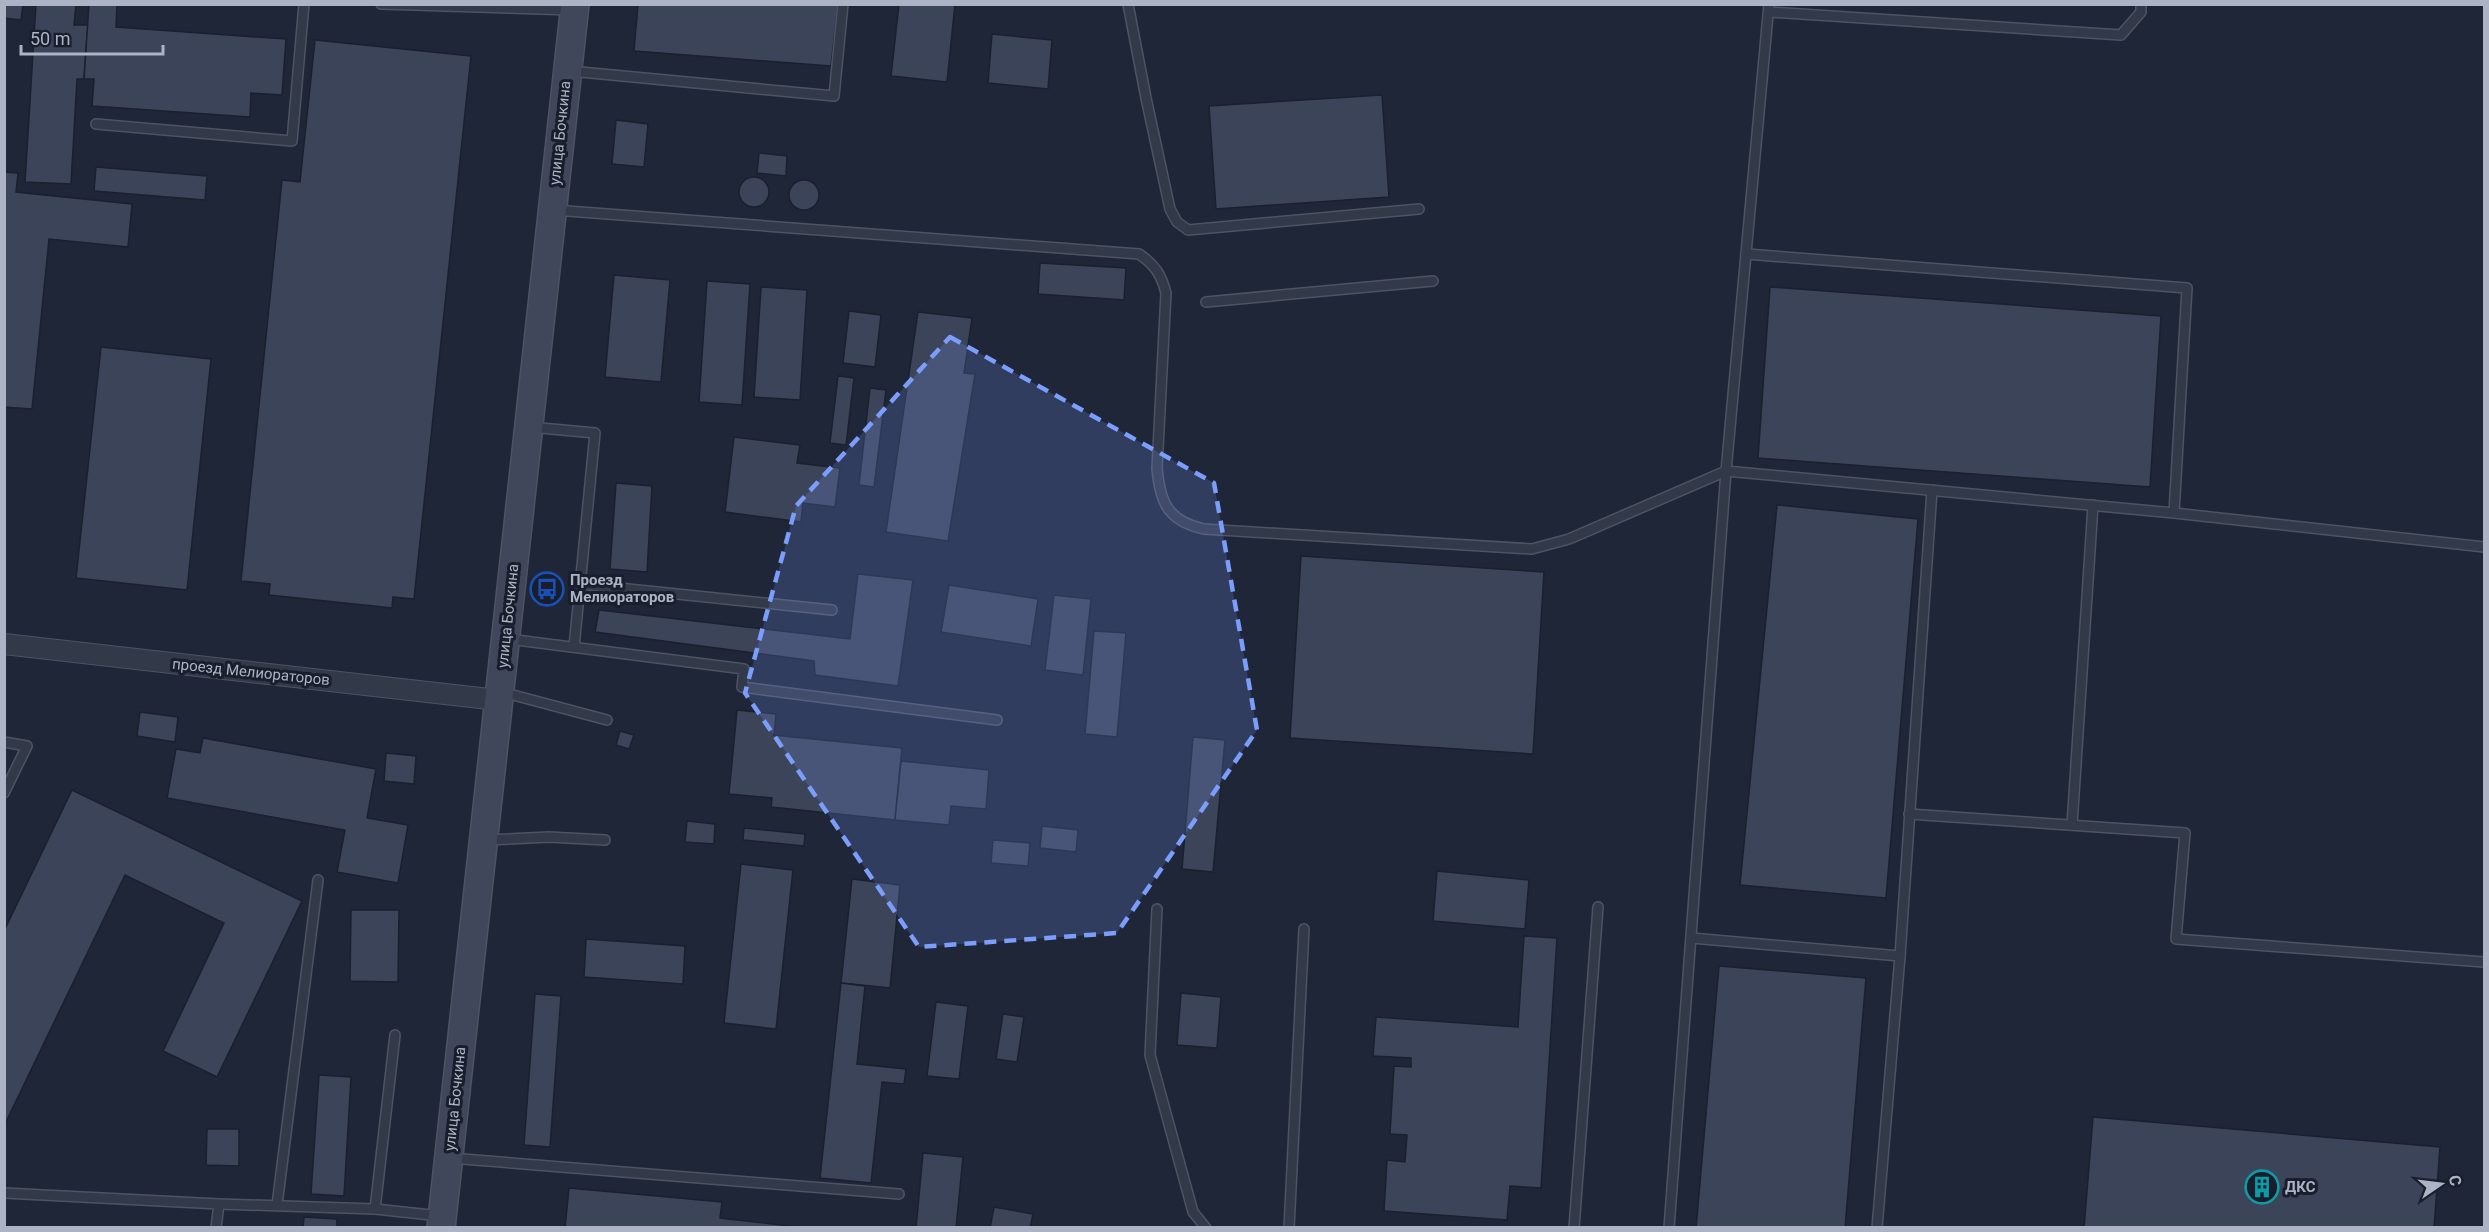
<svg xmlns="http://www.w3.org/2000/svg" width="2489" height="1232" font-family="Roboto,sans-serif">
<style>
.building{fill:#3b4458;stroke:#1a202e;stroke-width:1.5}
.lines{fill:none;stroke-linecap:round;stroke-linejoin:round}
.lane-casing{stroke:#4d5363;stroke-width:12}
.street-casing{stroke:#4d5363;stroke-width:22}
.secondary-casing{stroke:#4d5363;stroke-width:30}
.lane{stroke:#323948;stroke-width:9}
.street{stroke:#323948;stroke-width:20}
.secondary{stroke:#40475b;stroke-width:27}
.marked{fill:#7b9dfb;fill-opacity:0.2;stroke:#7b9dfb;stroke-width:4.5;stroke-dasharray:12 8;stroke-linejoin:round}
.labels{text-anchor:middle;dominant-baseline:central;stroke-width:6;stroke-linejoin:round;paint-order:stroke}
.street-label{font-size:15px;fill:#acb3c5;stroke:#181e2c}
.poi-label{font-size:15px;font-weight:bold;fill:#acb3c5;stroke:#181e2c;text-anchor:start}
</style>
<rect width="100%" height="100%" fill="#1f2637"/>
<!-- building -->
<g class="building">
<polygon points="4,4 23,4 21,20 4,18"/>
<polygon points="36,4 76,4 74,25 88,25 84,79 77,79 71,184 25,182"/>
<polygon points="89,4 117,4 116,27 286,39 282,95 251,93 250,117 92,106 94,79 84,79"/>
<polygon points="638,4 838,4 831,66 634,51"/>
<polygon points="899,4 955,4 947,82 891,76"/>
<polygon points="992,34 1052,40 1048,89 988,83"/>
<polygon points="315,40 471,56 414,599 393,597 392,608 269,595 270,584 241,581 282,180 300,182"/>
<polygon points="1382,95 1389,197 1216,209 1209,106"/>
<polygon points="616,120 648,124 644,167 612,164"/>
<polygon points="759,153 787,156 786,176 757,173"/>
<polygon points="96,167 207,176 205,200 94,191"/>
<polygon points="4,172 18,173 16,192 132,204 128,247 49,239 32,409 4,407"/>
<circle cx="754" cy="192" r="15"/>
<circle cx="804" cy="195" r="15"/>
<polygon points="1040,263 1126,268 1124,300 1038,294"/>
<polygon points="614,275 670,280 661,382 605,377"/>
<polygon points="707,281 750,284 742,405 699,402"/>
<polygon points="761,287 807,290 800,400 754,397"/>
<polygon points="1770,287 2161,316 2150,487 1758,458"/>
<polygon points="849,311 881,315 875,367 843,363"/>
<polygon points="918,312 972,318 964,373 975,374 948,541 886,532"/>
<polygon points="101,347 211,359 187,590 76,578"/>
<polygon points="838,376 854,378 846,445 830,443"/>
<polygon points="870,388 886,390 874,487 859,485"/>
<polygon points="734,437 800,445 797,463 840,468 835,507 803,503 801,522 725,512"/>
<polygon points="616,483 652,486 647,572 610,569"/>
<polygon points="1777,505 1918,519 1886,898 1740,885"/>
<polygon points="1301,556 1544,572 1533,754 1290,738"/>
<polygon points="858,574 913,580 898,686 815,675 814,661 595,632 599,610 850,639"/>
<polygon points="949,585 1038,599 1031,646 941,632"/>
<polygon points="1054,595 1091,599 1083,675 1045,670"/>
<polygon points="1094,631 1126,633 1117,737 1085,734"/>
<polygon points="737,710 776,714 774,735 902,748 895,820 771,807 772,798 729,794"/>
<polygon points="140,712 178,717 175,742 137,736"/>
<polygon points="620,731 634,735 629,749 616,745"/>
<polygon points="1193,737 1225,740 1213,872 1182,869"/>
<polygon points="203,738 376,769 367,818 408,825 398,883 337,872 345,830 167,798 176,749 200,753"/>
<polygon points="386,753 416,756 414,784 384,781"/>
<polygon points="901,761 989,770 986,809 951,806 949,825 895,820"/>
<polygon points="72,790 302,901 217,1077 163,1051 224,923 125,875 4,1126 4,931"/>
<polygon points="687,821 715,824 714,844 685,842"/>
<polygon points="1042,826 1078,830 1076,852 1040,848"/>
<polygon points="744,828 805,834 804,846 743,840"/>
<polygon points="993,840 1030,843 1028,866 991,863"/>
<polygon points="741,864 793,870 776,1029 724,1023"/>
<polygon points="1437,871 1529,880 1525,929 1433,921"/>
<polygon points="852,879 900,885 890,988 841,983"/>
<polygon points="351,910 399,910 398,982 350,981"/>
<polygon points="1524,936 1557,938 1541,1188 1510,1186 1507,1220 1384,1211 1387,1160 1405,1162 1407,1135 1390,1134 1394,1066 1411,1067 1411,1058 1373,1056 1376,1017 1518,1027"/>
<polygon points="586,939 685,946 683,984 584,977"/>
<polygon points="1719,966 1866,978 1845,1228 1696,1228"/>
<polygon points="841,983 865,986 857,1064 906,1069 904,1084 882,1082 871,1183 820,1178"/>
<polygon points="1181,993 1221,997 1217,1048 1177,1045"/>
<polygon points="535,994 561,996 550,1147 524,1145"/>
<polygon points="936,1002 968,1006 959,1079 927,1076"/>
<polygon points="1003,1014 1024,1017 1017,1062 996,1059"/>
<polygon points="319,1075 351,1077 344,1196 311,1194"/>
<polygon points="2093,1117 2440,1147 2434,1228 2084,1228"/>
<polygon points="207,1129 239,1129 239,1166 206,1165"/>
<polygon points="923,1153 963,1157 956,1228 916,1228"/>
<polygon points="569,1188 722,1202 720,1218 807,1228 565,1228"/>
<polygon points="994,1207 1033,1214 1030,1228 990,1228"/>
<polygon points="304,1217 337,1219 337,1228 303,1228"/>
</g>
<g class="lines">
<!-- lane casing -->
<g class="lane-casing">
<g id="lane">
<polyline points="381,4 572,10"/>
<polyline points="1128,4 1146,98 1170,209 1177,222 1188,230 1419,209"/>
<polyline points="1769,12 2121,35 2141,12 2141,4"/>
<polyline points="570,71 834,96 843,4"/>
<polyline points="96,124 292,141 304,4"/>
<path d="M554 210 1139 254C1155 265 1161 274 1166 293L1157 468C1160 503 1168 521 1204 529L1532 549 1569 539 1726 471 2174 513 2484 547"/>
<polyline points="1746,254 2187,288 2174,513"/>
<polyline points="1206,302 1433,281"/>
<polyline points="530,427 595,433 574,647"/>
<polyline points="580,584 832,610"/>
<polyline points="508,639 744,669 742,687 997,720"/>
<polyline points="502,692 607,720"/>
<polyline points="4,742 27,746 4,793"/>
<polyline points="1909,814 2185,833 2176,939 2484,962"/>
<polyline points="2072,825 2093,505"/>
<polyline points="487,840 549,837 605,840"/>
<polyline points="1157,909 1150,1055 1193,1212 1206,1228"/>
<polyline points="1691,938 1900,956 1932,490"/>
<polyline points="395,1035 375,1209 440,1216"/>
<polyline points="450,1158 899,1194"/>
<polyline points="4,1193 219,1204 216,1228"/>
<polyline points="219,1204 375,1209"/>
<polyline points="277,1205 318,880"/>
<polyline points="1289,1228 1304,929"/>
<polyline points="1574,1228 1598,907"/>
<polyline points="1669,1228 1726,471 1769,4"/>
<polyline points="1877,1228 1900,956"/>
</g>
</g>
<!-- street casing -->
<g class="street-casing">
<polyline id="street" points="4,644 498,700"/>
</g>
<!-- secondary casing -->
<g class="secondary-casing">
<polyline id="secondary" points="441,1228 575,4"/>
</g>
<!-- lane -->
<use href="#lane" class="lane"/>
<!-- street -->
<use href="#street" class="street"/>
<!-- secondary -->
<use href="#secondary" class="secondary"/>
</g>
<!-- marked area -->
<path class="marked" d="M950 337 1214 483 1257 730 1117 933 919 947 745 693 796 506Z"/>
<!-- icons -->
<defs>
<g id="bus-ring" transform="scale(1.725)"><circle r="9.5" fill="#181e2c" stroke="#1a4fb4" stroke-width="1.5"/><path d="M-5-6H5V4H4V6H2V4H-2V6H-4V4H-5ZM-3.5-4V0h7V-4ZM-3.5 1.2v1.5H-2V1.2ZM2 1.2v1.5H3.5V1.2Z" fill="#1a4fb4"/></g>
<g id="building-ring" transform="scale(1.725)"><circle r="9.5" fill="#181e2c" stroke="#0f9aa8" stroke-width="1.5"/><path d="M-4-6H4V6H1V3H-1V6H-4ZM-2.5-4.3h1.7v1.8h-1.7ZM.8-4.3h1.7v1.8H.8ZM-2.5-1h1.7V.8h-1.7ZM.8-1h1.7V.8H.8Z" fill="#0f9aa8"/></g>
</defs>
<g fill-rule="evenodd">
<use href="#bus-ring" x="547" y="589"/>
<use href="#building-ring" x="2262" y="1187"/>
</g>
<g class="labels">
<!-- street labels -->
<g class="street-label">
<text transform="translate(560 133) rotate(-84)">улица Бочкина</text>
<text transform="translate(508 616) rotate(-84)">улица Бочкина</text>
<text transform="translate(251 672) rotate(6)">проезд Мелиораторов</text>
<text transform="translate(455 1099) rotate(-84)">улица Бочкина</text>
</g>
<!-- poi labels -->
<g class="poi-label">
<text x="570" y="580">Проезд<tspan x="570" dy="17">Мелиораторов</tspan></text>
<text x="2285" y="1187">ДКС</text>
</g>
</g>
<!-- border -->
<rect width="2489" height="1232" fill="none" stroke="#acb3c5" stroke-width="12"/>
<!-- north arrow -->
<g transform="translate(2441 1184) rotate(76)" stroke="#181e2c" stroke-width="4.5" paint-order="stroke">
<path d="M0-4.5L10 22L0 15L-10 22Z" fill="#acb3c5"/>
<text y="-9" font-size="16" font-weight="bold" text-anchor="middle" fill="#acb3c5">С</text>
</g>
<!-- scale -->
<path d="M21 45v9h142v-9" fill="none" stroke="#acb3c5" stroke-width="3"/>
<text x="30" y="45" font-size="18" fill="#acb3c5" stroke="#181e2c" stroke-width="4.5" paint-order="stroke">50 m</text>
</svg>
